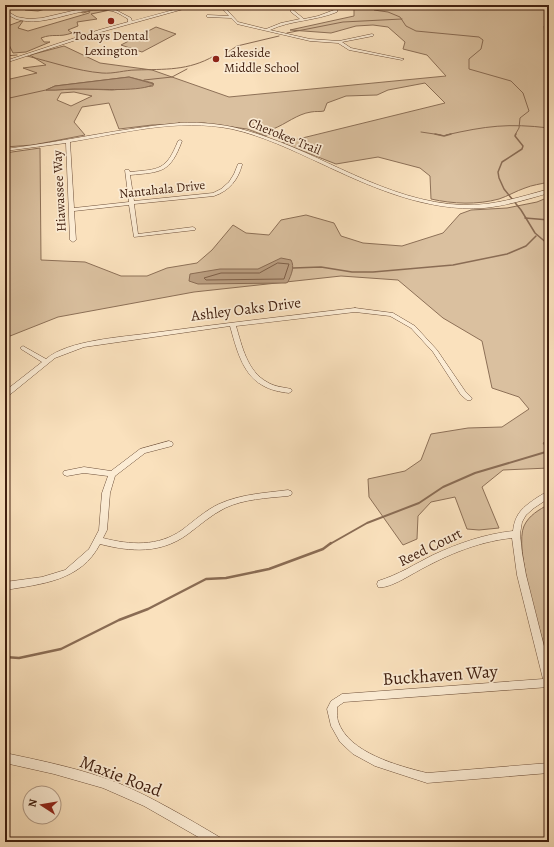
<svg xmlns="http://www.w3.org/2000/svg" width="554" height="847" font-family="Alegreya,serif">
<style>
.green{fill:#dac09f;stroke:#8d7057;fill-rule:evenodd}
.water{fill:#bb9f82;stroke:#8a6c54}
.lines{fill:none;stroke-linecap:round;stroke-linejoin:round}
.shore{stroke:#7e5f48;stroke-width:1}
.stream-far3{stroke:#8a6c54;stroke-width:1}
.stream-far2{stroke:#8a6c54;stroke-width:1.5}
.stream-far1{stroke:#8a6c54;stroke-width:2}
.stream{stroke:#8a6c54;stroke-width:2.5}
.minor-casing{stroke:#6e503a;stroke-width:1}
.minor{fill:#fcecd4;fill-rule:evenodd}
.poi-dot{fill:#8f2418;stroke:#fcecd4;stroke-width:1.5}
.labels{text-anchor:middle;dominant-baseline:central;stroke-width:3.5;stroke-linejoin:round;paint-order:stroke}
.far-poi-label{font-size:13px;fill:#401f0f;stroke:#fcecd4}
.far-street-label{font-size:13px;fill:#401f0f;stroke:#fcecd4}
.street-label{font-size:15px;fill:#401f0f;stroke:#fcecd4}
.near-street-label{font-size:18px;fill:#401f0f;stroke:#fcecd4}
</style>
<rect width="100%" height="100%" fill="#fae1bd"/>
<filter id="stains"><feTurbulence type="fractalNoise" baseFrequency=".005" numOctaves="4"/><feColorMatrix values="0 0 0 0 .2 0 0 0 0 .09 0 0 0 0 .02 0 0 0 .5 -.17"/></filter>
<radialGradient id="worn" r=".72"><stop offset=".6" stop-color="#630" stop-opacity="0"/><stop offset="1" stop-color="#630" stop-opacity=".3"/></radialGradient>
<!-- green -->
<g class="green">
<polygon points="20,5 86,5 85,7 69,9 60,5 38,11 25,10"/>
<path d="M354 5H549V24L544 26 547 60 549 62V182C541 184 532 185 525 188 516 191 508 196 499 199 477 205 453 204 431 199L430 176 420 168 378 157 336 164 282 143 445 103 425 83 388 90 377 95 346 96 327 103 324 111C320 112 316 111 311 112 297 114 286 124 273 129L275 134 266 136 247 129 204 123 152 125 119 129 109 103 82 107 74 122 85 135 33 145 5 147V76L10 79 37 73 23 68 46 65 30 55 64 46 100 63 152 70 229 97 446 76 427 55 403 49 405 42 388 27 373 25 356 26 331 33 290 30 354 16ZM129 77 153 83V86L112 90 83 89 46 90 55 86ZM74 92 92 96 71 106 57 100 61 93Z"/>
<path d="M91 9 110 10 91 14 97 19 77 22 78 26 68 30 72 33C58 38 54 33 41 38L44 42H50L26 52 13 53 8 43H5V36L7 37 5 27 21 21H23L18 28 28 31 89 13 90 11 83 13 77 10Z"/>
<polygon points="156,27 176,34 142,52 121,45"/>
<polygon points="40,148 41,260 85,262 121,276 147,276 167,268 197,263 212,250 233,225 246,233 269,235 281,220 306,215 334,223 341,236 363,243 402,246 443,233 460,214 471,210 507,208 537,202 549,197 549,440 543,443 549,452 549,468 503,470 482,487 499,528 479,530 467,529 455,497 431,502 418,516 417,539 403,545 369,497 368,479 405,471 421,460 431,434 468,428 502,427 529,409 519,397 492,388 482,341 443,318 398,280 341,276 194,292 58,317 5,338 5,153"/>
<path d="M549 504V653H546C539 627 514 548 524 526 529 515 539 510 549 504Z"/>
</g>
<!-- water -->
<g class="water">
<path d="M129 77 154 84C143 92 98 89 83 89 71 88 58 91 46 90L55 86Z"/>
<path d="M281 258 291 260C295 267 291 275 288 282L286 283 198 284 189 281 190 274 220 269H258Z"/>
</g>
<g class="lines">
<!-- shore -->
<polygon class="shore" points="278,263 289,264 284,279 206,280 204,278 221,273 259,273"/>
<!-- stream-far3 -->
<g class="stream-far3">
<polyline points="38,5 83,7 108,5"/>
<polyline points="370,5 374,10 388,12 400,17 406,26 416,31 479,37 483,40 481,49 469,59 469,69 511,81 523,93 529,111 520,118 519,128 515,135"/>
<polyline points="287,33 343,22 402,19"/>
<polyline points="228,52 237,46 279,36"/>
<polyline points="5,56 17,55"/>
<path d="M27 56C52 62 77 71 102 73 114 74 125 70 136 70 165 69 188 71 214 56"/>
<polyline points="144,80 172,77 187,69"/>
<polyline points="5,99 46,90"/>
<polyline points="421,132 441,135"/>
<path d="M446 135C486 126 508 123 549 128"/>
</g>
<!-- stream-far2 -->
<g class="stream-far2">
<polyline points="435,134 444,136 451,134"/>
<polyline points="516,134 515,136 523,146 522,149 502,162 498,172 499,178 504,189 521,210 535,233 549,245"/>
<polyline points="525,218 549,220"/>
<polyline points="293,268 321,267 352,272 373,272 453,265 507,254 526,246 536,236"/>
</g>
<!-- stream-far1 -->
<polyline class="stream-far1" points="330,544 367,523 419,503 443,487 475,473 549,451"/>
<!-- stream -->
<polyline class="stream" points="5,657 19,658 61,649 119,620 148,609 206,579 226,578 269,569 323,549 331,543"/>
<!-- minor casing -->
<g class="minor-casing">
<g id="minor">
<path d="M192 5H198L101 32 5 63V61L99 30 128 22V19C123 16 117 12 112 11 79 4 47 29 16 19 12 17 8 15 5 13V10L17 17 29 19 42 18 85 8 99 7 114 9 131 18 132 21Z"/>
<path d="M219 5H223L226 8 238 5H245L227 10 238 22 266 29 281 23 300 19 291 12V10H293L304 19 318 16 334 10 335 5H339L337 12C316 21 291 20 270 30L310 39 339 41 372 34 374 35 373 36 342 42 351 48 404 59 402 60 349 50 338 43 310 41 237 24 231 18 207 17V15H208L229 16Z"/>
<path d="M179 123C203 122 225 124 248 131 321 152 385 202 463 205 493 206 520 197 549 189V193C528 199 506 206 484 208 426 212 371 187 320 163 292 150 263 136 232 129 178 118 123 133 70 142L74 208 129 202 125 170H129L130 172C159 169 166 171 178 141L180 140 182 141C170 173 162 172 130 175L134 201 213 193 221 189 229 182 234 174 238 164H242V165C238 180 229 191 214 196L134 204 138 234 193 227 196 229 195 230 134 237 129 205 74 211 76 240 73 242 70 240 66 143 5 151V149C63 142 121 128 179 123Z"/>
<path d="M355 308 393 313 415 326 437 350 465 391 472 398 471 400H467L461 395 433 352 411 328 390 316 355 312 236 326C242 346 247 371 267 382 275 387 283 387 291 389L292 391 289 393C280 392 270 390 262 385 242 374 236 347 230 326L84 347 55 358 7 397H5V391L42 362 21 349 20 348 23 346 46 359C68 340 123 337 152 333 219 324 287 316 355 308Z"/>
<path d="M169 441 172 442 173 444 172 446 145 453 115 476 110 493 107 530 103 538C130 545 158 547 182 530 194 521 206 510 219 504 241 494 265 493 288 490L291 491 292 493 291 495 288 496C267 498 244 499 225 508 211 515 200 525 188 534 161 554 131 552 100 544 81 581 42 584 5 590V582L42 577 65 570 89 549 99 530 102 493 108 476 84 473 67 476 64 475 63 473 64 471 84 467 111 471 140 449Z"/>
<path d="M549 491V498L534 508 526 515 522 522 520 534 522 553 526 575 549 666V687L344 702 337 707V709C337 713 337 718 338 721 348 753 399 766 427 773L549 763V773L427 783 375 766 353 754 340 742 331 726 327 709 331 701 342 694 543 679 517 575 512 538C475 542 442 557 409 576 402 580 386 589 378 587L377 584 378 581C398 575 415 564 433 555 459 543 485 534 513 531 515 513 523 507 538 497 542 495 545 492 549 491Z"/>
<path d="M5 753C43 761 82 769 118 783 154 798 187 818 221 838L222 842H207L144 806 103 788 54 774 5 763Z"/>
</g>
</g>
<!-- minor -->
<use href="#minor" class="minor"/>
</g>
<!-- markers -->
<g class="poi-dot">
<circle cx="111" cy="21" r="4"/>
<circle cx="216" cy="59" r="4"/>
</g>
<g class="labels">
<!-- far-poi labels -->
<g class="far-poi-label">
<text x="111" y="35">Todays Dental<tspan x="111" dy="15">Lexington</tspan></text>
<text x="224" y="52" text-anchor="start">Lakeside<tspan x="224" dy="15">Middle School</tspan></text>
</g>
<!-- far-street labels -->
<g class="far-street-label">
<text transform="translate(285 136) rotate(22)">Cherokee Trail</text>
<text transform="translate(162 189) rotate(-6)">Nantahala Drive</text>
<text transform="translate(59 191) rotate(-93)">Hiawassee Way</text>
</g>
<!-- street labels -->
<g class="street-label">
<text transform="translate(246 309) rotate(-7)">Ashley Oaks Drive</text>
<text transform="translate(430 547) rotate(-26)">Reed Court</text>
</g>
<!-- near-street labels -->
<g class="near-street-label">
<text transform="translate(440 675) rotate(-4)">Buckhaven Way</text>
<text transform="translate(121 776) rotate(21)">Maxie Road</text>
</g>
</g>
<!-- margin -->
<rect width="554" height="847" fill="none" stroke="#fae1bd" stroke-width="20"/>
<rect x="6" y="6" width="542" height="835" fill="none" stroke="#401f0f" stroke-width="2"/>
<rect x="10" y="10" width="534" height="827" fill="none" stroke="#401f0f"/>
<!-- north arrow -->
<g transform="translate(42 805) rotate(282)"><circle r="19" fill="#fcecd4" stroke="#b19a85"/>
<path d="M0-3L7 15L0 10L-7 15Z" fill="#8f2418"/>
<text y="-6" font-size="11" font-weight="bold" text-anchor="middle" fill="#401f0f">N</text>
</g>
<rect width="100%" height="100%" filter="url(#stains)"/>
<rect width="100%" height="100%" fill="url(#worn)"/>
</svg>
